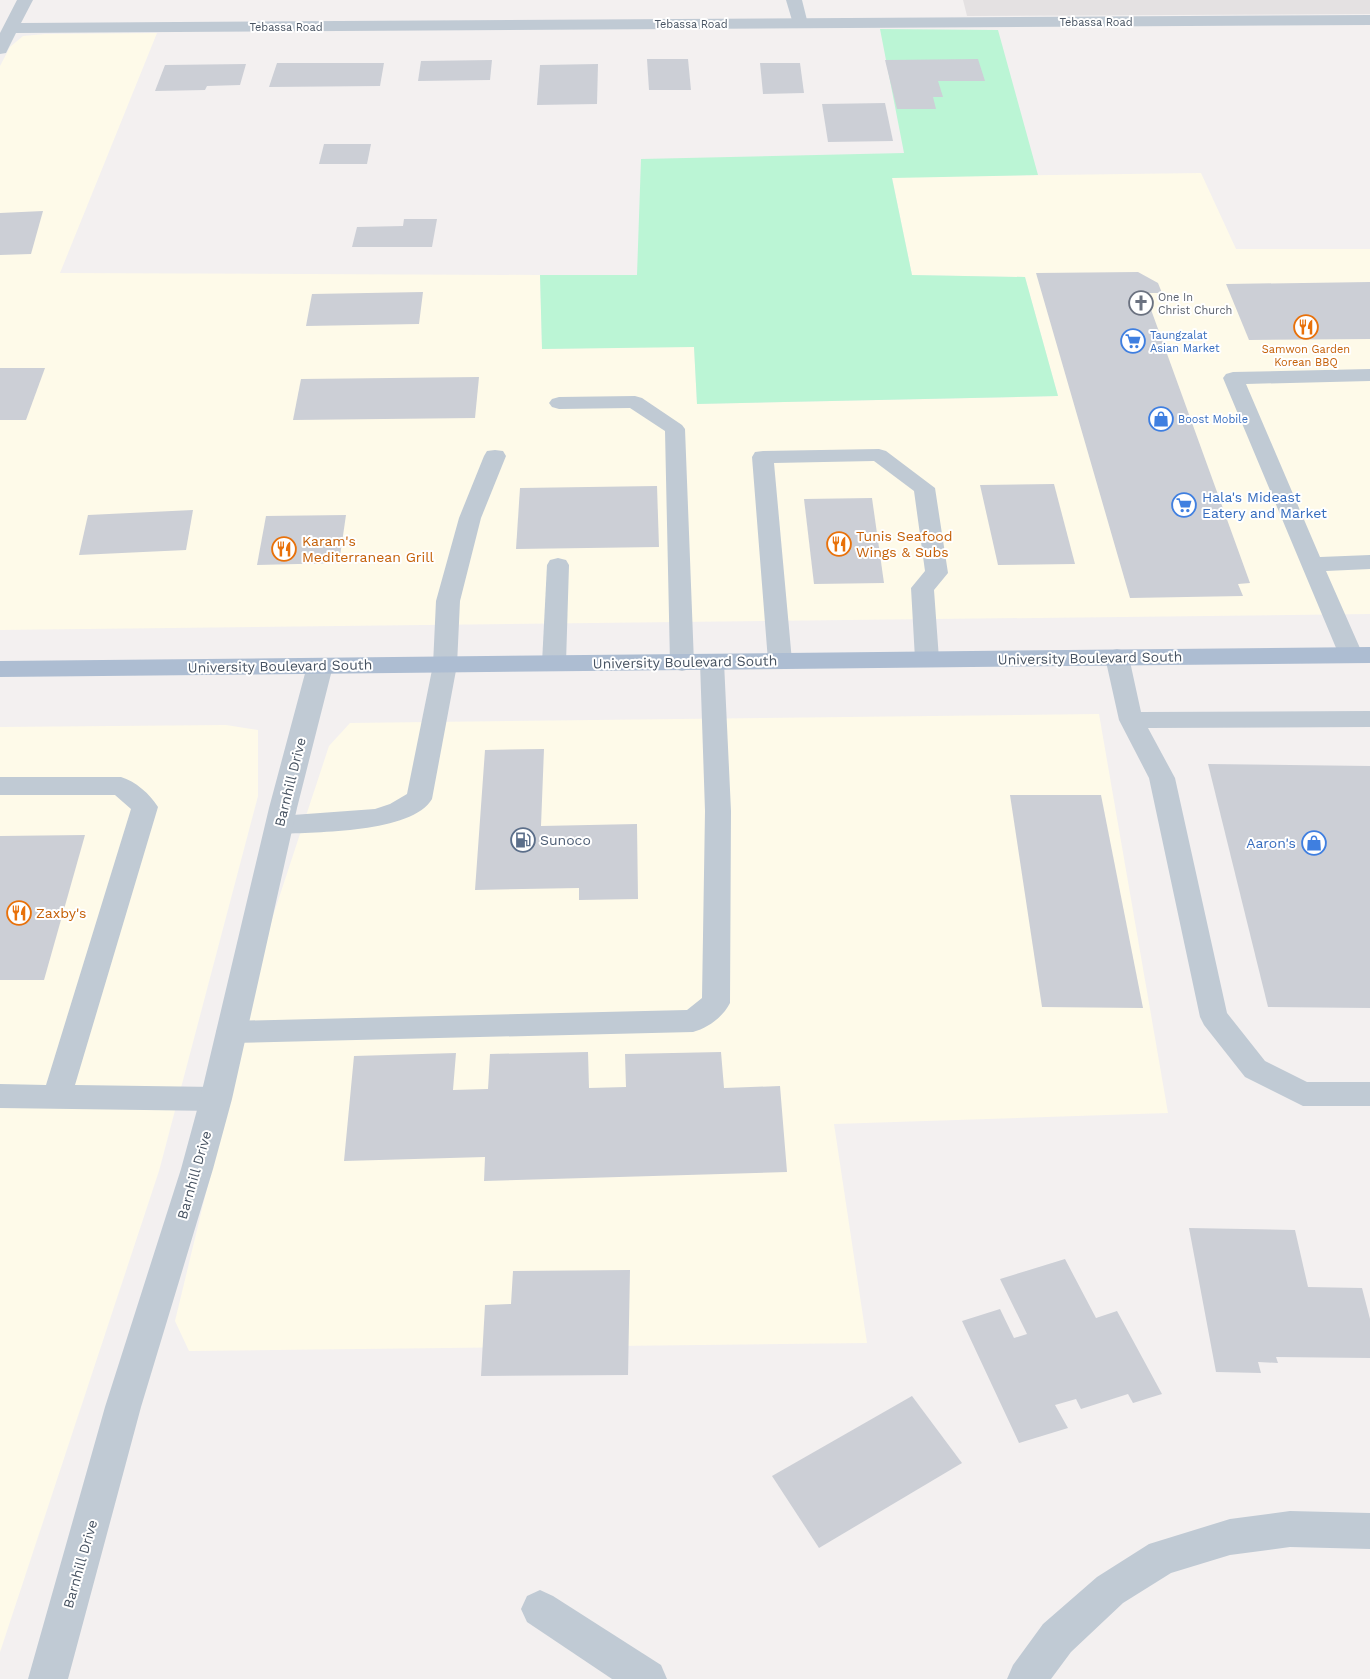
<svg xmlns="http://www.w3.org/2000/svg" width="1370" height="1679" font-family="'Work Sans',sans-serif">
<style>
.commercial{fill:#fefae9}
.education{fill:#e4e1e2}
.green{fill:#bbf5d5}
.building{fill:#cccfd6}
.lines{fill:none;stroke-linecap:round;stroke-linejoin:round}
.service{fill:#c0cad4;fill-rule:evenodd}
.minor{fill:#c0cad4;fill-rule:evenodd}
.primary{fill:#adbdd2;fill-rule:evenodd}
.labels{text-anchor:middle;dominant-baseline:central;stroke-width:4;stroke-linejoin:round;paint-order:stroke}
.far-street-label{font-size:11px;fill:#465261;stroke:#fff}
.far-worship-label{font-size:11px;fill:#5b616d;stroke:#fff;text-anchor:start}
.far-shop-label{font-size:11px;fill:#366cbe;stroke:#fff;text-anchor:start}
.far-food-label{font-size:11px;fill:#c56008;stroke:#fff}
.shop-label{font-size:14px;fill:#366cbe;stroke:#fff;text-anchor:start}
.food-label{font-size:14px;fill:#c56008;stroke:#fff;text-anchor:start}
.street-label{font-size:14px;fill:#465261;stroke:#fff}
.service-label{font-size:14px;fill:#4e5e75;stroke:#fff;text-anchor:start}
</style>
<rect width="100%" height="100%" fill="#f3f0f0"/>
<!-- commercial -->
<g class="commercial">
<polygon points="157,33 60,273 540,275 542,349 694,346 697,404 1058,396 1025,277 912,275 892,177 1201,173 1236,249 1370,249 1370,614 0,630 0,66 10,47 23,36 45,34"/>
<polygon points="1099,714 1168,1113 834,1124 867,1343 189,1351 175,1321 272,919 329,746 350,723"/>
<polygon points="226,725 258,730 258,796 159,1171 0,1652 0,727"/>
</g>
<!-- education -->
<polygon class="education" points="963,0 1370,0 1370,14 967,16"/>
<!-- green -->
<polygon class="green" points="880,29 998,30 1038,175 892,178 912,275 1025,277 1058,396 697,404 694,347 542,349 540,275 637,275 641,159 904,153"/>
<!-- building -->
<g class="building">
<polygon points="647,59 688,59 691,90 649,90"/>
<polygon points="978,59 985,81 938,81 943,97 933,97 936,109 897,109 885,60"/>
<polygon points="492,60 490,80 418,81 421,61"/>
<polygon points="277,63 384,63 380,86 269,87"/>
<polygon points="760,63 800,63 804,93 763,94"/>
<polygon points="246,64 240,85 207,86 205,90 155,91 165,65"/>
<polygon points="598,64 597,104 537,105 540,65"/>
<polygon points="885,103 893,141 828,142 822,104"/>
<polygon points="324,144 371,144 367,164 319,164"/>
<polygon points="43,211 31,254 0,255 0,213"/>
<polygon points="404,219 437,219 432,247 352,247 357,227 403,226"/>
<polygon points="1138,272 1158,283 1162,293 1145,293 1250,583 1238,584 1243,596 1130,598 1036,273"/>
<polygon points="1370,282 1370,339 1249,340 1226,284"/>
<polygon points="423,292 419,324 306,326 312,294"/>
<polygon points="0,368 45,368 26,420 0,420"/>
<polygon points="479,377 475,418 293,420 301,379"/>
<polygon points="1054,484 1075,564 998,565 980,485"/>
<polygon points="657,486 659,547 516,549 520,488"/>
<polygon points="872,498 884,583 814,584 804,499"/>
<polygon points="193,510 186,550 79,555 88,515"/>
<polygon points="346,515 339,563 257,565 266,516"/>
<polygon points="544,749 541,826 637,824 638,899 579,900 579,888 475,890 485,750"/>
<polygon points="1208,764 1370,766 1370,1008 1268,1007"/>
<polygon points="1010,795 1101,795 1143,1008 1042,1007"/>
<polygon points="85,835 44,980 0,980 0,836"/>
<polygon points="588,1052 589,1088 626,1087 625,1054 721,1052 724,1088 780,1086 787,1172 484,1181 485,1157 344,1161 354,1056 456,1053 453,1090 488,1089 490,1054"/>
<polygon points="1189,1228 1295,1230 1308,1287 1362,1288 1370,1319 1370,1358 1276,1357 1278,1363 1258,1362 1261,1373 1216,1372"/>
<polygon points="1065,1259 1096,1318 1117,1311 1162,1394 1133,1403 1128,1394 1081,1409 1076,1399 1055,1405 1068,1428 1019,1443 962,1321 1000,1309 1014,1338 1027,1334 1000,1279"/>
<polygon points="630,1270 628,1375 481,1376 485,1305 511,1304 513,1271"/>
<polygon points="912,1396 962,1463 819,1548 772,1476"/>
</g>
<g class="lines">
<!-- service -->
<g class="service">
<polygon points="786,0 802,0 808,24 806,27 794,27"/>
<polygon points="1370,369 1370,381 1246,384 1320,557 1370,555 1370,569 1326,571 1363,655 1359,661 1351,663 1343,661 1339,655 1223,378 1226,374 1233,372"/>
<polygon points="635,396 642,398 682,425 685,429 694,663 690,669 682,671 674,669 670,663 665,431 630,408 559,409 552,407 549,403 552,399 559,397"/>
<polygon points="879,449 886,451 935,488 948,573 934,590 939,659 935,665 927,667 919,665 915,659 911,588 925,571 914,491 874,461 774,463 792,661 788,667 780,669 772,667 768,661 752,457 755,452 763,451"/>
<path d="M495 450 503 451 506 456 481 518 460 601 457 665 432 799C412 833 316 832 279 834L270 832 266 825 270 818 279 816 375 809 390 804 407 794 433 665 436 601 459 518 484 456 487 451Z"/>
<polygon points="558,558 566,560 569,565 566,663 562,669 554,671 546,669 542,663 547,565 550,560"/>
<polygon points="1117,649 1125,651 1129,657 1141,712 1370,711 1370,727 1148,728 1175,778 1227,1013 1265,1061 1307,1082 1370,1082 1370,1106 1303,1106 1245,1077 1204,1025 1200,1017 1149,778 1119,720 1105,657 1109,651"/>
<path d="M712 654 720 656 724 662 731 811 730 1003C723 1017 708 1028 693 1032L230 1043 220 1040 216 1032 220 1024 230 1021 687 1010 702 998 705 811 700 662 704 656Z"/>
<path d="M0 777H121C135 781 150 794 158 807L75 1085 216 1087 226 1090 231 1099 226 1108 216 1111 0 1108V1084L46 1085 131 809 115 795H0Z"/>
</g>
<!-- minor -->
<g class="minor">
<polygon points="17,0 33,0 21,23 1370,15 1370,25 16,33 6,53 0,54 0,33"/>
<polygon points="320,658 329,660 333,666 297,808 232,1099 213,1169 141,1407 68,1679 28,1679 105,1407 181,1169 200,1099 269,808 307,666 311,660"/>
<polygon points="1290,1511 1370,1513 1370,1549 1290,1547 1230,1555 1171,1573 1123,1603 1071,1652 1051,1679 1007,1679 1013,1665 1043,1624 1097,1577 1149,1544 1230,1519"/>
<polygon points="540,1590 553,1596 661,1665 667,1679 612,1679 527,1622 521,1609 527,1596"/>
</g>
<!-- primary -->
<polygon class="primary" points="1370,647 1370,663 0,677 0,661"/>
</g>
<!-- icons -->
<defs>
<g id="church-ring" transform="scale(1.25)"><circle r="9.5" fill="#fff" stroke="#6b7280" stroke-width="1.5"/><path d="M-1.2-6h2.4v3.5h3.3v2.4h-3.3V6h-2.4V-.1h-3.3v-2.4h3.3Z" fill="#6b7280"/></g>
<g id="restaurant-ring" transform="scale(1.25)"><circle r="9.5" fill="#fff" stroke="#e8710a" stroke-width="1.5"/><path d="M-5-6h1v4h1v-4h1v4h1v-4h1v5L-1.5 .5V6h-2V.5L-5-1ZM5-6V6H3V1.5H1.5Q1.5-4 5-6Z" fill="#e8710a"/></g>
<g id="supermarket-ring" transform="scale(1.25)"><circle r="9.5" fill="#fff" stroke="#3f7fe0" stroke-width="1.5"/><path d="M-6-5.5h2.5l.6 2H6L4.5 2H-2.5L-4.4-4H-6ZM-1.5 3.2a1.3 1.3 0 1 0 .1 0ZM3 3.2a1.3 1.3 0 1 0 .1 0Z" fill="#3f7fe0"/></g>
<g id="shop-ring" transform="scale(1.25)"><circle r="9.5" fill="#fff" stroke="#3f7fe0" stroke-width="1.5"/><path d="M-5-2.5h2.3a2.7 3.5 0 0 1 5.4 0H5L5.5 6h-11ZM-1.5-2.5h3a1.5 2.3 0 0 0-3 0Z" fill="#3f7fe0"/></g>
<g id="fuel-ring" transform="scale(1.25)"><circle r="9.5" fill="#fff" stroke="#5c6f8a" stroke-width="1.5"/><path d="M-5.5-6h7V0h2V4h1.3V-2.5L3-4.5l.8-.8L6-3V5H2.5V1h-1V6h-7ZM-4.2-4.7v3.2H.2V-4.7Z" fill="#5c6f8a"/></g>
</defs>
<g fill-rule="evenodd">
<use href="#church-ring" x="1141" y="303"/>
<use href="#restaurant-ring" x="1306" y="327"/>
<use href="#supermarket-ring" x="1133" y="341"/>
<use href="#shop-ring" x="1161" y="419"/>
<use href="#supermarket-ring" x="1184" y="505"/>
<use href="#restaurant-ring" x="839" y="544"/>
<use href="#restaurant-ring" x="284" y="549"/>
<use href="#fuel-ring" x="523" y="840"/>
<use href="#shop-ring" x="1314" y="843"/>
<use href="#restaurant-ring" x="19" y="913"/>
</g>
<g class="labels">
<!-- far-street labels -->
<g class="far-street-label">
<text x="1096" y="22">Tebassa Road</text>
<text x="691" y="24">Tebassa Road</text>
<text x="286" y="27">Tebassa Road</text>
</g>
<!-- far-worship labels -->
<g class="far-worship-label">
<text x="1158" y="297">One In<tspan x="1158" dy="13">Christ Church</tspan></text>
</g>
<!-- far-shop labels -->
<g class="far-shop-label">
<text x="1150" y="335">Taungzalat<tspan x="1150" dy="13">Asian Market</tspan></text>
<text x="1178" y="419">Boost Mobile</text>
</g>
<!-- far-food labels -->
<g class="far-food-label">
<text x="1306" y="349">Samwon Garden<tspan x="1306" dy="13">Korean BBQ</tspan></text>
</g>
<!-- shop labels -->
<g class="shop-label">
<text x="1202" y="497">Hala's Mideast<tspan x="1202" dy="16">Eatery and Market</tspan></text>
<text x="1296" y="843" text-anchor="end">Aaron's</text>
</g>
<!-- food labels -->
<g class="food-label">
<text x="856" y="536">Tunis Seafood<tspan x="856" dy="16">Wings &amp; Subs</tspan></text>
<text x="302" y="541">Karam's<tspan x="302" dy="16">Mediterranean Grill</tspan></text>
<text x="36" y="913">Zaxby's</text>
</g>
<!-- street labels -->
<g class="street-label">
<text transform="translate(1090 658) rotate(-1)">University Boulevard South</text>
<text transform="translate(685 662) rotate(-1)">University Boulevard South</text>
<text transform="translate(280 666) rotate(-1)">University Boulevard South</text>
<text transform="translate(290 782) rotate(-76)">Barnhill Drive</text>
<text transform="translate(194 1175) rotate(-74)">Barnhill Drive</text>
<text transform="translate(80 1564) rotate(-74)">Barnhill Drive</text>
</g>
<!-- service labels -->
<g class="service-label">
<text x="540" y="840">Sunoco</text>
</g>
</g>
</svg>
